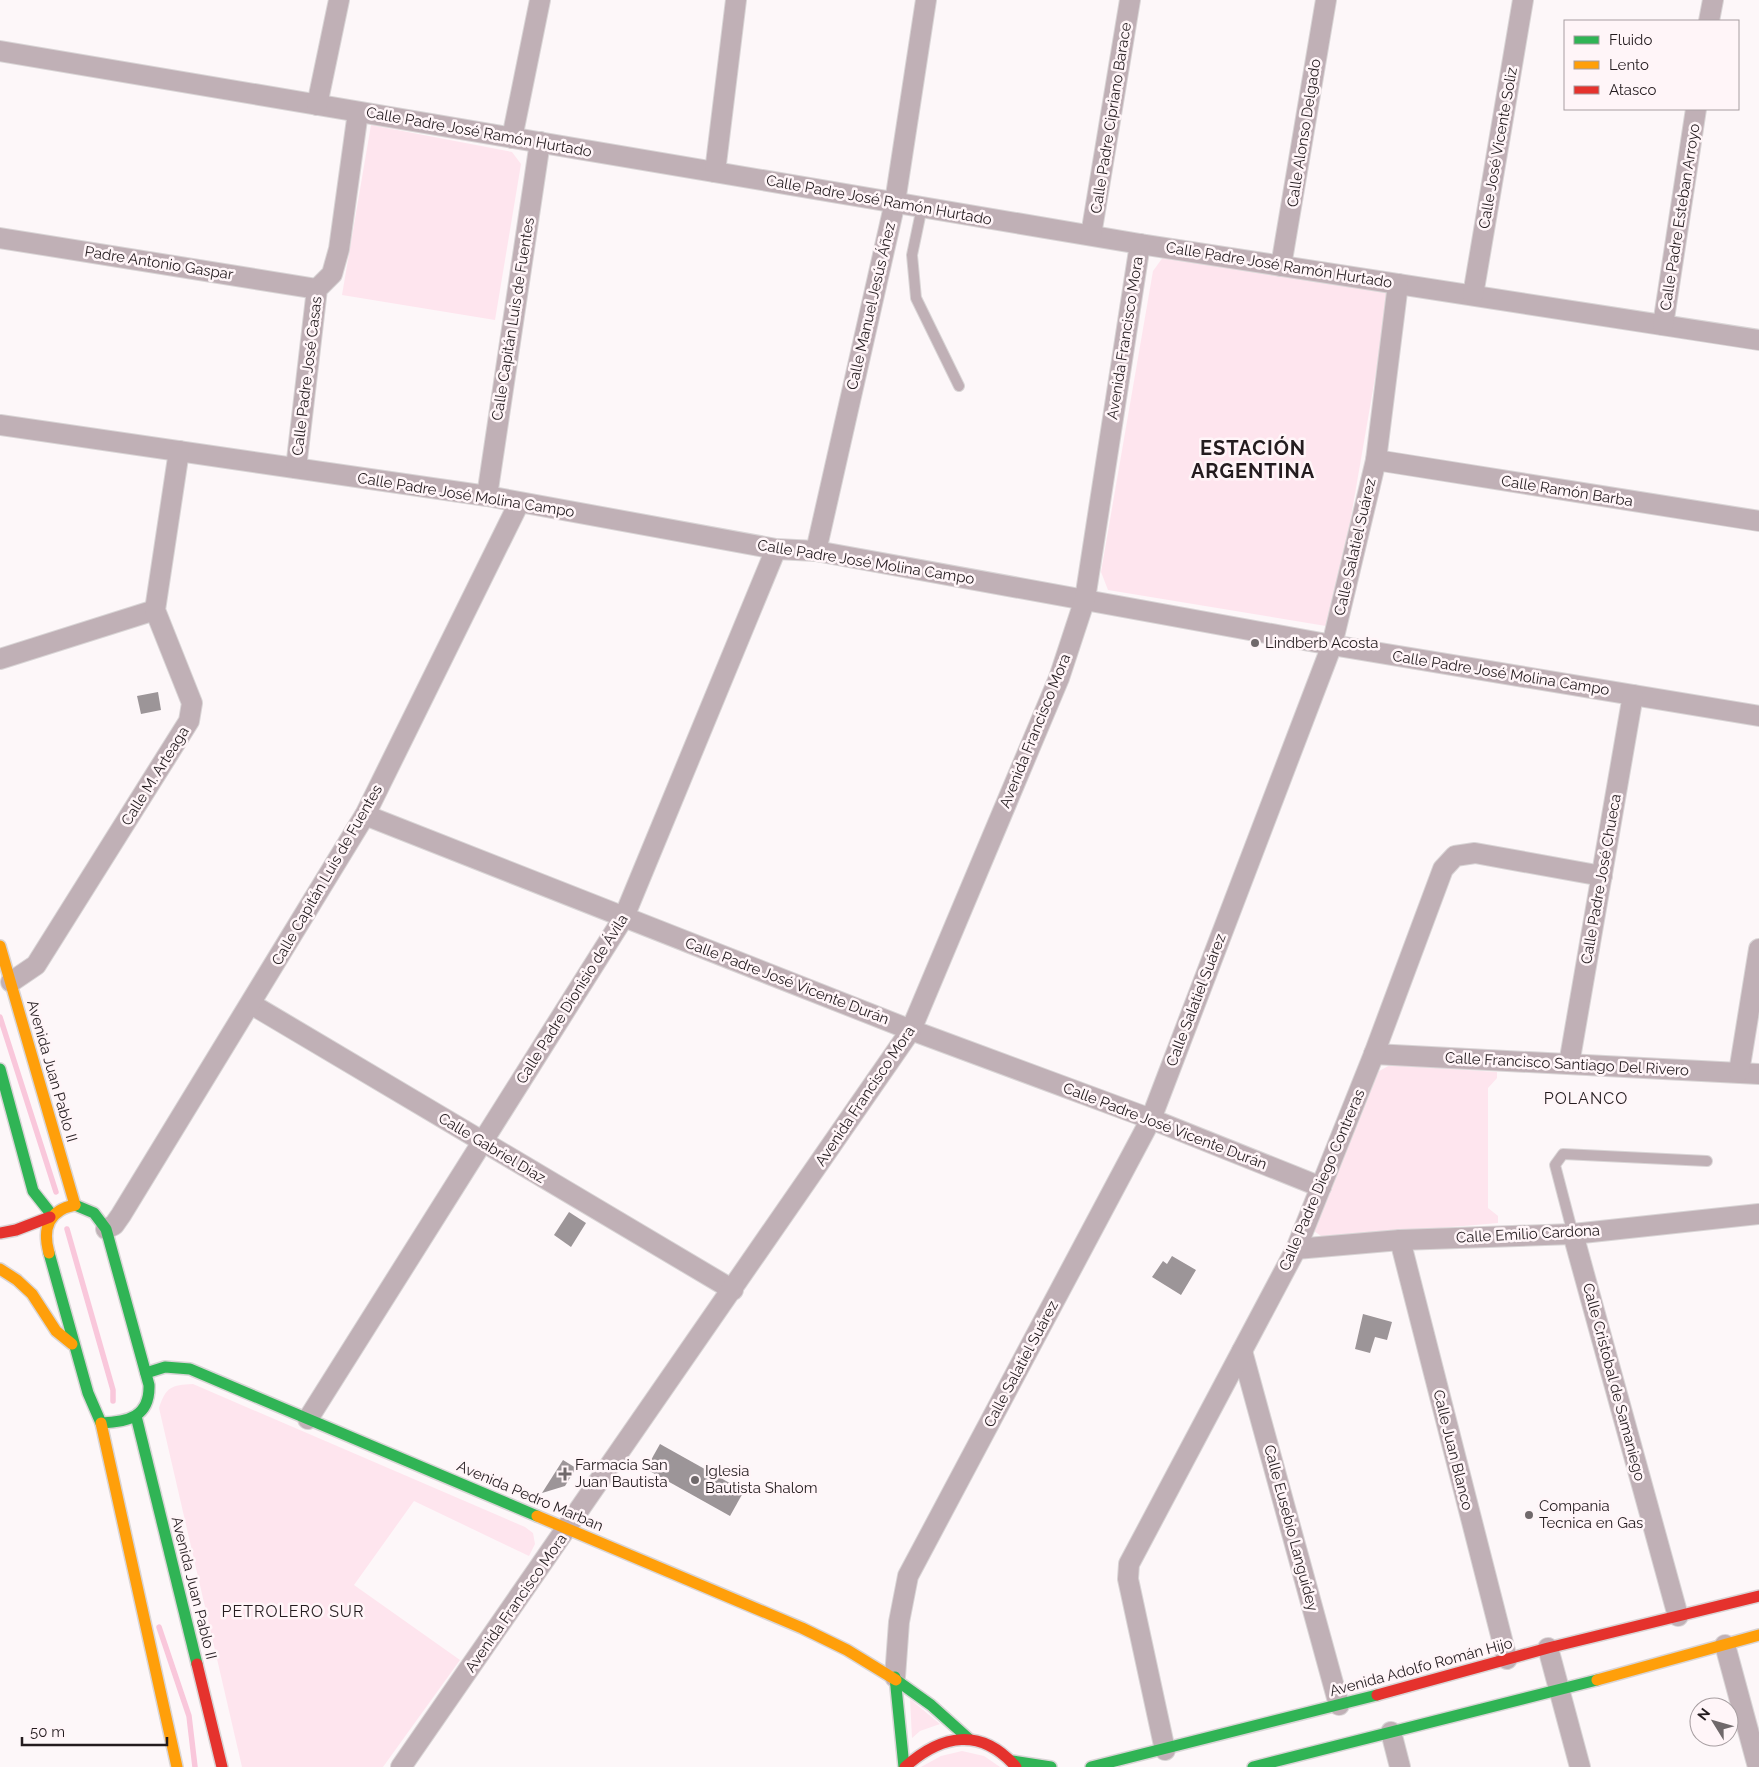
<svg xmlns="http://www.w3.org/2000/svg" width="1759" height="1767" font-family="Raleway,sans-serif">
<style>
.green{fill:#fee5ee}
.lines{fill:none;stroke-linecap:round;stroke-linejoin:round}
.stream{stroke:#f9c7db;stroke-width:5.5}
.building{fill:#9c9598}
.lane-casing{stroke:#d9d5d6;stroke-width:12}
.street-casing{stroke:#d9d5d6;stroke-width:22}
.fast-casing{stroke:#d9d5d6;stroke-width:14}
.slow-casing{stroke:#d9d5d6;stroke-width:14}
.jam-casing{stroke:#d9d5d6;stroke-width:14}
.lane{stroke:#c0b0b6;stroke-width:10}
.street{stroke:#c0b0b6;stroke-width:20}
.fast{stroke:#30b455;stroke-width:11}
.slow{stroke:#ff9f0a;stroke-width:11}
.jam{stroke:#e5322d;stroke-width:11}
.poi-dot{fill:#70696b;stroke:#fff5f8;stroke-width:2}
.labels{text-anchor:middle;dominant-baseline:central;stroke-width:5;stroke-linejoin:round;paint-order:stroke}
.street-label{font-size:15px;fill:#241c1f;stroke:#fff5f8}
.poi-label{font-size:15px;fill:#241c1f;stroke:#fff5f8;text-anchor:start}
.neighbourhood-label{font-size:16px;letter-spacing:1px;fill:#241c1f;stroke:#fff5f8}
.district-label{font-size:20px;font-weight:bold;letter-spacing:1px;fill:#241c1f;stroke:#fff5f8}
</style>
<rect width="100%" height="100%" fill="#fdf7f9"/>
<!-- green -->
<g class="green">
<polygon points="371,125 512,152 521,164 495,320 342,295"/>
<polygon points="1166,253 1390,291 1332,627 1108,590 1101,572 1153,271"/>
<polygon points="1390,1065 1497,1072 1497,1078 1488,1088 1488,1208 1498,1216 1498,1223 1324,1238 1314,1231 1313,1224 1374,1074"/>
<path d="M193 1384 525 1527 533 1533 535 1544 529 1556 414 1501 354 1585 460 1660 383 1767H242L159 1408C166 1387 171 1385 193 1384Z"/>
<polygon points="910,1699 940,1724 920,1731 912,1738"/>
<polygon points="962,1751 984,1756 1000,1767 921,1767 941,1756"/>
</g>
<g class="lines">
<!-- stream -->
<g class="stream">
<polyline points="0,1017 56,1192"/>
<polyline points="67,1229 113,1390 113,1401"/>
<polyline points="159,1627 189,1716 195,1767"/>
</g>
</g>
<!-- building -->
<g class="building">
<polygon points="158,692 161,710 141,714 137,696"/>
<polygon points="569,1212 586,1223 571,1247 554,1235"/>
<polygon points="1172,1256 1196,1270 1181,1295 1152,1277 1163,1261 1167,1264"/>
<polygon points="1363,1314 1392,1322 1387,1340 1375,1337 1370,1353 1355,1349"/>
<polygon points="660,1444 744,1491 730,1516 646,1469"/>
<polygon points="563,1460 576,1468 565,1486 542,1493"/>
</g>
<g class="lines">
<!-- lane casing -->
<g class="lane-casing">
<g id="lane">
<polyline points="922,207 912,255 916,298 959,386"/>
<polyline points="1573,1234 1555,1165 1563,1154 1707,1161"/>
</g>
</g>
<!-- street casing -->
<g class="street-casing">
<g id="street">
<polyline points="1709,21 1713,0"/>
<polyline points="0,51 1140,244 1759,340"/>
<polyline points="317,105 339,0"/>
<polyline points="512,138 540,0"/>
<polyline points="715,172 736,0"/>
<polyline points="1091,235 1130,0"/>
<polyline points="0,238 317,289"/>
<polyline points="1281,266 1326,0"/>
<polyline points="1473,295 1523,0"/>
<polyline points="1663,325 1696,109"/>
<polyline points="0,425 487,496 776,549 816,551 1332,645 1759,716"/>
<polyline points="1376,460 1759,521"/>
<polyline points="296,468 317,289 332,274 339,249 358,112"/>
<polyline points="487,496 540,142"/>
<polyline points="816,551 895,202 926,0"/>
<polyline points="0,659 155,610"/>
<polyline points="365,815 911,1030 1151,1119 1321,1187"/>
<polyline points="11,982 36,965 189,721 192,703 155,610 179,451"/>
<polyline points="251,1004 733,1290"/>
<polyline points="1374,1054 1759,1074"/>
<polyline points="1569,1064 1633,695"/>
<polyline points="1739,1072 1759,949"/>
<polyline points="106,1229 114,1225 121,1215 365,815 519,503"/>
<polyline points="1573,1234 1678,1616"/>
<polyline points="1400,1240 1507,1659"/>
<polyline points="1296,1249 1400,1240 1573,1234 1759,1214"/>
<polyline points="1242,1351 1339,1705"/>
<polyline points="308,1419 624,917 776,549"/>
<polyline points="1725,1645 1758,1767"/>
<polyline points="1548,1648 1580,1767"/>
<polyline points="895,1677 899,1622 908,1576 1151,1119 1332,645 1376,460 1398,284"/>
<polyline points="1391,1732 1400,1767"/>
<polyline points="1165,1750 1128,1579 1129,1564 1296,1249 1374,1054 1443,869 1455,856 1475,853 1602,876"/>
<polyline points="401,1767 911,1030 1059,678 1085,599 1140,244"/>
</g>
</g>
<!-- fast casing -->
<g class="fast-casing">
<g id="fast">
<polyline points="0,1069 33,1191 52,1215"/>
<path d="M49 1253 88 1393 101 1423C128 1422 150 1417 149 1385L106 1229 94 1213 75 1205"/>
<polyline points="146,1373 165,1367 190,1369 537,1516"/>
<polyline points="136,1416 197,1664"/>
<polyline points="895,1677 904,1767"/>
<polyline points="896,1680 931,1705 969,1739"/>
<polyline points="1012,1761 1051,1767"/>
<polyline points="1091,1767 1377,1695"/>
<polyline points="1253,1767 1597,1680"/>
</g>
</g>
<!-- slow casing -->
<g class="slow-casing">
<g id="slow">
<polyline points="0,946 75,1205"/>
<path d="M49 1253C42 1228 49 1210 75 1205"/>
<polyline points="0,1269 17,1280 32,1294 56,1331 72,1344"/>
<polyline points="101,1423 177,1767"/>
<polyline points="537,1516 802,1628 847,1650 896,1680"/>
<polyline points="1597,1680 1759,1635"/>
</g>
</g>
<!-- jam casing -->
<g class="jam-casing">
<g id="jam">
<polyline points="0,1233 16,1230 50,1217"/>
<polyline points="197,1664 222,1767"/>
<polyline points="1377,1695 1548,1648 1759,1596"/>
<path d="M905 1767C942 1734 981 1727 1016 1767"/>
</g>
</g>
<!-- lane -->
<use href="#lane" class="lane"/>
<!-- street -->
<use href="#street" class="street"/>
<!-- fast -->
<use href="#fast" class="fast"/>
<!-- slow -->
<use href="#slow" class="slow"/>
<!-- jam -->
<use href="#jam" class="jam"/>
</g>
<!-- markers -->
<g class="poi-dot">
<circle cx="1255" cy="643" r="5"/>
<path d="M562.5 1466.5h5v5h5v5h-5v5h-5v-5h-5v-5h5z"/>
<circle cx="695" cy="1480" r="5"/>
<circle cx="1529" cy="1515" r="5"/>
</g>
<g class="labels">
<!-- street labels -->
<g class="street-label">
<text transform="translate(1111 118) rotate(-81)">Calle Padre Cipriano Barace</text>
<text transform="translate(479 132) rotate(10)">Calle Padre José Ramón Hurtado</text>
<text transform="translate(1304 133) rotate(-81)">Calle Alonso Delgado</text>
<text transform="translate(1498 148) rotate(-80)">Calle José Vicente Soliz</text>
<text transform="translate(879 200) rotate(10)">Calle Padre José Ramón Hurtado</text>
<text transform="translate(1680 217) rotate(-81)">Calle Padre Esteban Arroyo</text>
<text transform="translate(159 263) rotate(9)">Padre Antonio Gaspar</text>
<text transform="translate(1279 265) rotate(9)">Calle Padre José Ramón Hurtado</text>
<text transform="translate(871 306) rotate(-77)">Calle Manuel Jesús Áñez</text>
<text transform="translate(513 319) rotate(-81)">Calle Capitán Luis de Fuentes</text>
<text transform="translate(1125 338) rotate(-81)">Avenida Francisco Mora</text>
<text transform="translate(307 376) rotate(-83)">Calle Padre José Casas</text>
<text transform="translate(1567 491) rotate(9)">Calle Ramón Barba</text>
<text transform="translate(466 495) rotate(9)">Calle Padre José Molina Campo</text>
<text transform="translate(1355 547) rotate(-77)">Calle Salatiel Suárez</text>
<text transform="translate(866 562) rotate(9)">Calle Padre José Molina Campo</text>
<text transform="translate(1501 673) rotate(9)">Calle Padre José Molina Campo</text>
<text transform="translate(1035 731) rotate(-68)">Avenida Francisco Mora</text>
<text transform="translate(155 776) rotate(-58)">Calle M. Arteaga</text>
<text transform="translate(327 875) rotate(-60)">Calle Capitán Luis de Fuentes</text>
<text transform="translate(1601 879) rotate(-80)">Calle Padre José Chueca</text>
<text transform="translate(787 981) rotate(21)">Calle Padre José Vicente Durán</text>
<text transform="translate(572 999) rotate(-58)">Calle Padre Dionisio de Ávila</text>
<text transform="translate(1196 1000) rotate(-69)">Calle Salatiel Suárez</text>
<text transform="translate(1567 1064) rotate(3)">Calle Francisco Santiago Del Rivero</text>
<text transform="translate(52 1071) rotate(74)">Avenida Juan Pablo II</text>
<text transform="translate(865 1096) rotate(-56)">Avenida Francisco Mora</text>
<text transform="translate(1165 1126) rotate(21)">Calle Padre José Vicente Durán</text>
<text transform="translate(492 1148) rotate(31)">Calle Gabriel Diaz</text>
<text transform="translate(1322 1180) rotate(-67)">Calle Padre Diego Contreras</text>
<text transform="translate(1528 1234) rotate(-3)">Calle Emilio Cardona</text>
<text transform="translate(1021 1364) rotate(-62)">Calle Salatiel Suárez</text>
<text transform="translate(1614 1382) rotate(75)">Calle Cristobal de Samaniego</text>
<text transform="translate(1453 1450) rotate(76)">Calle Juan Blanco</text>
<text transform="translate(530 1496) rotate(23)">Avenida Pedro Marban</text>
<text transform="translate(1291 1528) rotate(75)">Calle Eusebio Languidey</text>
<text transform="translate(194 1588) rotate(76)">Avenida Juan Pablo II</text>
<text transform="translate(516 1603) rotate(-55)">Avenida Francisco Mora</text>
<text transform="translate(1421 1667) rotate(-15)">Avenida Adolfo Román Hijo</text>
</g>
<!-- poi labels -->
<g class="poi-label">
<text x="1265" y="643">Lindberb Acosta</text>
<text x="575" y="1465">Farmacia San<tspan x="575" dy="17">Juan Bautista</tspan></text>
<text x="705" y="1471">Iglesia<tspan x="705" dy="17">Bautista Shalom</tspan></text>
<text x="1539" y="1506">Compania<tspan x="1539" dy="17">Tecnica en Gas</tspan></text>
</g>
<!-- neighbourhood labels -->
<g class="neighbourhood-label">
<text x="1586" y="1098">POLANCO</text>
<text x="293" y="1611">PETROLERO SUR</text>
</g>
<!-- district labels -->
<g class="district-label">
<text x="1253" y="448">ESTACIÓN<tspan x="1253" dy="23">ARGENTINA</tspan></text>
</g>
</g>
<!-- legend -->
<rect x="1564" y="20" width="175" height="90" fill="#fff5f8" stroke="#a79ea1"/>
<rect x="1574" y="36" width="25" height="8" fill="#30b455" stroke="#a79ea1"/>
<text x="1609" y="45" font-size="15" fill="#241c1f">Fluido</text>
<rect x="1574" y="61" width="25" height="8" fill="#ff9f0a" stroke="#a79ea1"/>
<text x="1609" y="70" font-size="15" fill="#241c1f">Lento</text>
<rect x="1574" y="86" width="25" height="8" fill="#e5322d" stroke="#a79ea1"/>
<text x="1609" y="95" font-size="15" fill="#241c1f">Atasco</text>
<!-- north arrow -->
<g transform="translate(1714 1722) rotate(307)"><circle r="24" fill="#fff5f8" stroke="#a79ea1"/>
<path d="M0-4L9 19L0 12L-9 19Z" fill="#70696b"/>
<text y="-8" font-size="14" font-weight="bold" text-anchor="middle" fill="#241c1f">N</text>
</g>
<!-- scale -->
<path d="M22 1737v8h145v-8" fill="none" stroke="#241c1f" stroke-width="2.5"/>
<text x="30" y="1737" font-size="15" fill="#241c1f" stroke="#fff5f8" stroke-width="4" paint-order="stroke">50 m</text>
</svg>
